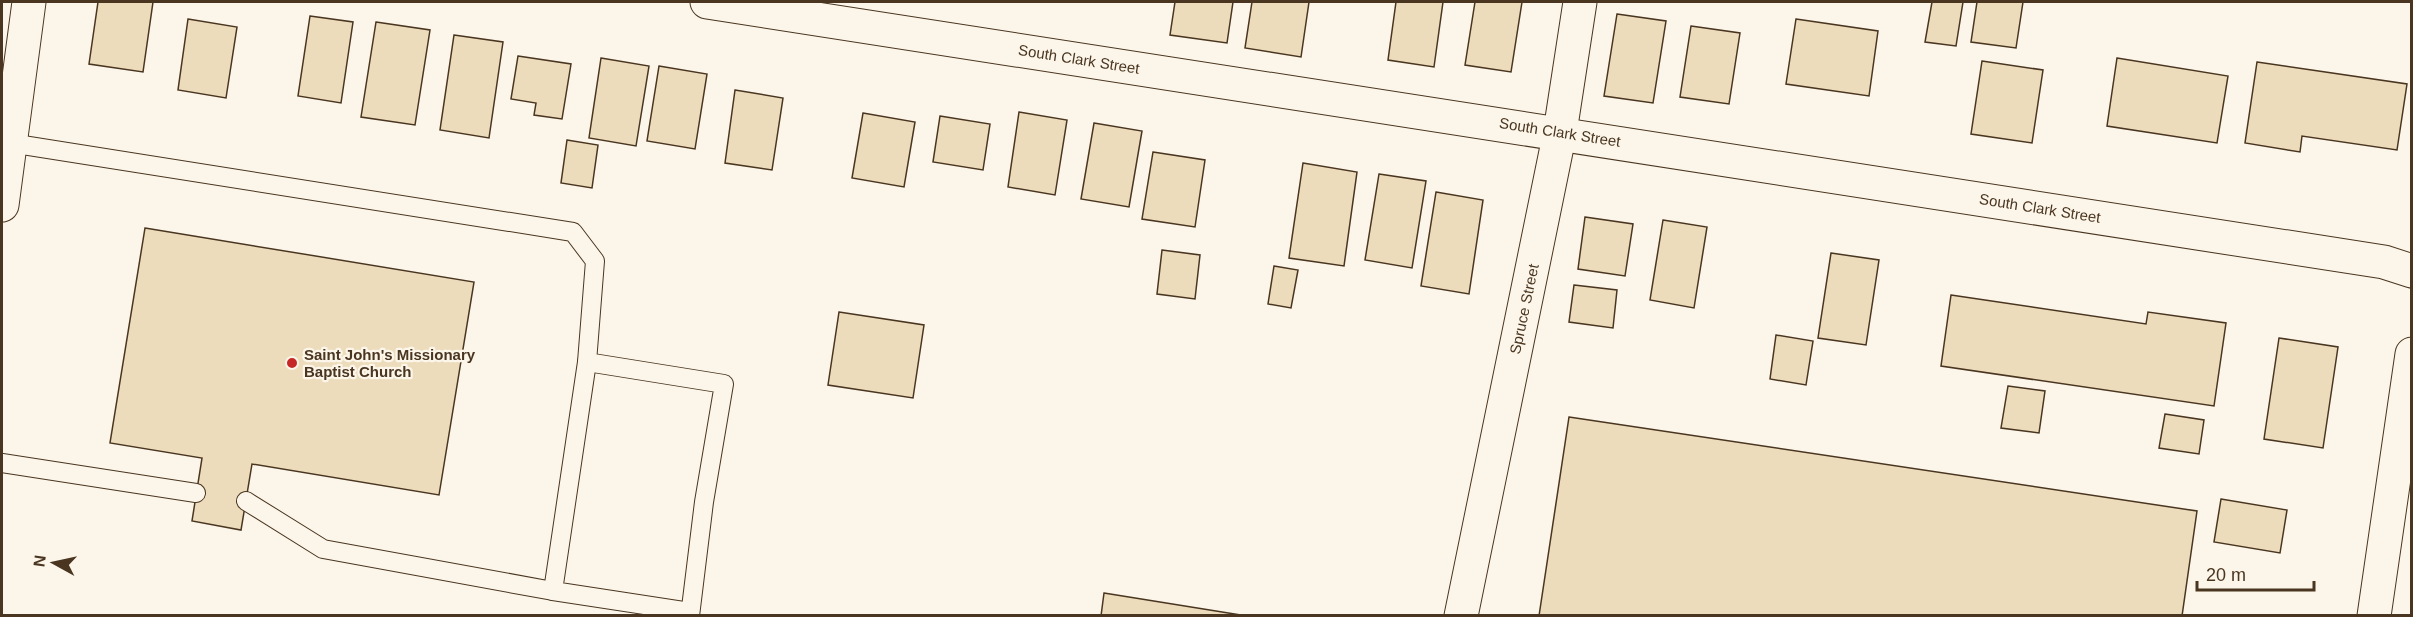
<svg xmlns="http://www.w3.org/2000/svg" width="2413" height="617" font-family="Arial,sans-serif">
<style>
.building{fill:#ecdcbc;stroke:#4a3520;stroke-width:1.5}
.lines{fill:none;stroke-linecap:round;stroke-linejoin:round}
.lane-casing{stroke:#4a3520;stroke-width:20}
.street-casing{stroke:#4a3520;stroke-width:35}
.secondary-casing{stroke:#4a3520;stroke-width:35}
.lane{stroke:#fbf6e9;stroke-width:18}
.street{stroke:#fbf6e9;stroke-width:33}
.secondary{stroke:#fbf6e9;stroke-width:33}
.poi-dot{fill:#c62828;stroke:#fbf6e9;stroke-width:2}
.labels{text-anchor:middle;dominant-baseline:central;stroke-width:4.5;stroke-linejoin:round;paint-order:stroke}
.street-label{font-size:15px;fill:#4a3520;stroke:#fbf6e9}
.poi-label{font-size:15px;font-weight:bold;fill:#4a3520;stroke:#fbf6e9;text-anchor:start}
</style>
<rect width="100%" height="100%" fill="#fbf6e9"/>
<!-- building -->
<g class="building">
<polygon points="98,2 153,2 143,72 89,64"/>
<polygon points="1175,2 1233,2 1227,43 1170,35"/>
<polygon points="1252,2 1309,2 1301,57 1245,48"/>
<polygon points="1396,2 1443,2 1434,67 1388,60"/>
<polygon points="1475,2 1522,2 1511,72 1465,65"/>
<polygon points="1932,2 1963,2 1956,46 1925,42"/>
<polygon points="1977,2 2023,2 2016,48 1971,42"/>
<polygon points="1617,14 1666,21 1653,103 1604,96"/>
<polygon points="310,16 353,22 341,103 298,96"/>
<polygon points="188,19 237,27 226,98 178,90"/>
<polygon points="1796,19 1878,31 1869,96 1786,84"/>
<polygon points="376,22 430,30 415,125 361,117"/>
<polygon points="1691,26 1740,33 1729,104 1680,97"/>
<polygon points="454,35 503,42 489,138 440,130"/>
<polygon points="518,56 571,64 562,119 534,115 536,103 511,99"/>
<polygon points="601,58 649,66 636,146 589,138"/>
<polygon points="2117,58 2228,76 2217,143 2107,126"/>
<polygon points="1982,61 2043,70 2032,143 1971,134"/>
<polygon points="2257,62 2407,84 2397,150 2302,136 2300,152 2245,143"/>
<polygon points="659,66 707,74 695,149 647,141"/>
<polygon points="735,90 783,98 772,170 725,163"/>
<polygon points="1019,112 1067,120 1055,195 1008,187"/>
<polygon points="863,113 915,122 904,187 852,178"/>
<polygon points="940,116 990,124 983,170 933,162"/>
<polygon points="1094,123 1142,131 1129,207 1081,199"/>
<polygon points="567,140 598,145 592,188 561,183"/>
<polygon points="1153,152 1205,160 1195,227 1142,219"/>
<polygon points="1303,163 1357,172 1344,266 1289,258"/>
<polygon points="1379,174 1426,181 1412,268 1365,260"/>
<polygon points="1436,192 1483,200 1469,294 1421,286"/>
<polygon points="1585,217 1633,224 1625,276 1578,269"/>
<polygon points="1663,220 1707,227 1694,308 1650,300"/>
<polygon points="145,228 474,282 439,495 252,464 241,530 192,521 202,458 110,443"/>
<polygon points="1162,250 1200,255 1195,299 1157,294"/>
<polygon points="1831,253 1879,260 1866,345 1818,338"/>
<polygon points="1274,266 1298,270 1291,308 1268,304"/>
<polygon points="1574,285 1617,290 1613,328 1569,322"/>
<polygon points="1951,295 2146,324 2148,312 2226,323 2214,406 1941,366"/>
<polygon points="839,312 924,325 913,398 828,385"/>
<polygon points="1776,335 1813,341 1806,385 1770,379"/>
<polygon points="2279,338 2338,347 2323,448 2264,439"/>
<polygon points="2008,386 2045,391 2039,433 2001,428"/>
<polygon points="2165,414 2204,420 2199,454 2159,448"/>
<polygon points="1569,417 2197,511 2182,616 1539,616"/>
<polygon points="2221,499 2287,510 2280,553 2214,542"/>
<polygon points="1104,593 1247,616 1101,616"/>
</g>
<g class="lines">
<!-- lane casing -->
<g class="lane-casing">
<g id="lane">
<polyline points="10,143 573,232 595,261 587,362 724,384 704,502 690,616"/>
<polyline points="587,362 553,591 690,612"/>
<polyline points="2,463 196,493"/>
<polyline points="246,501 323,549 553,591"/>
</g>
</g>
<!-- street casing -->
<g class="street-casing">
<g id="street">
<polyline points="707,2 2384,262 2412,271"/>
<polyline points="2,205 29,2"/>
<polyline points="1461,616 1560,132 1580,2"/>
</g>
</g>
<!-- secondary casing -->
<g class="secondary-casing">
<polyline id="secondary" points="2374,616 2412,354"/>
</g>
<!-- lane -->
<use href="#lane" class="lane"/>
<!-- street -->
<use href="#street" class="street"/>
<!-- secondary -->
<use href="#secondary" class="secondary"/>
</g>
<!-- markers -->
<circle class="poi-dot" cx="292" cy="363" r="6"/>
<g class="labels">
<!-- street labels -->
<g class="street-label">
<text transform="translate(1079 59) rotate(9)">South Clark Street</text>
<text transform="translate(1560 132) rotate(9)">South Clark Street</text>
<text transform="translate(2040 208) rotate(9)">South Clark Street</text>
<text transform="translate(1524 309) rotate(-78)">Spruce Street</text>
</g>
<!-- poi labels -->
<g class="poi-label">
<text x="304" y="354">Saint John's Missionary<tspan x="304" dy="17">Baptist Church</tspan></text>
</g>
</g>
<!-- border -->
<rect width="2413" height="617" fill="none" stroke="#4a3520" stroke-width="6"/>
<!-- north arrow -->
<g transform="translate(54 563) rotate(278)" stroke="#fbf6e9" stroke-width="4.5" paint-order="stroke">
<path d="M0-4.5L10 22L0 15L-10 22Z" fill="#4a3520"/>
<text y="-9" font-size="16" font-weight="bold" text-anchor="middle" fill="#4a3520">N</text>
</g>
<!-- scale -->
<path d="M2197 581v9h117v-9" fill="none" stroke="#4a3520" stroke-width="3"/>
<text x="2206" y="581" font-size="18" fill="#4a3520" stroke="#fbf6e9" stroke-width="4.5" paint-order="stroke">20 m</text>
</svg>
